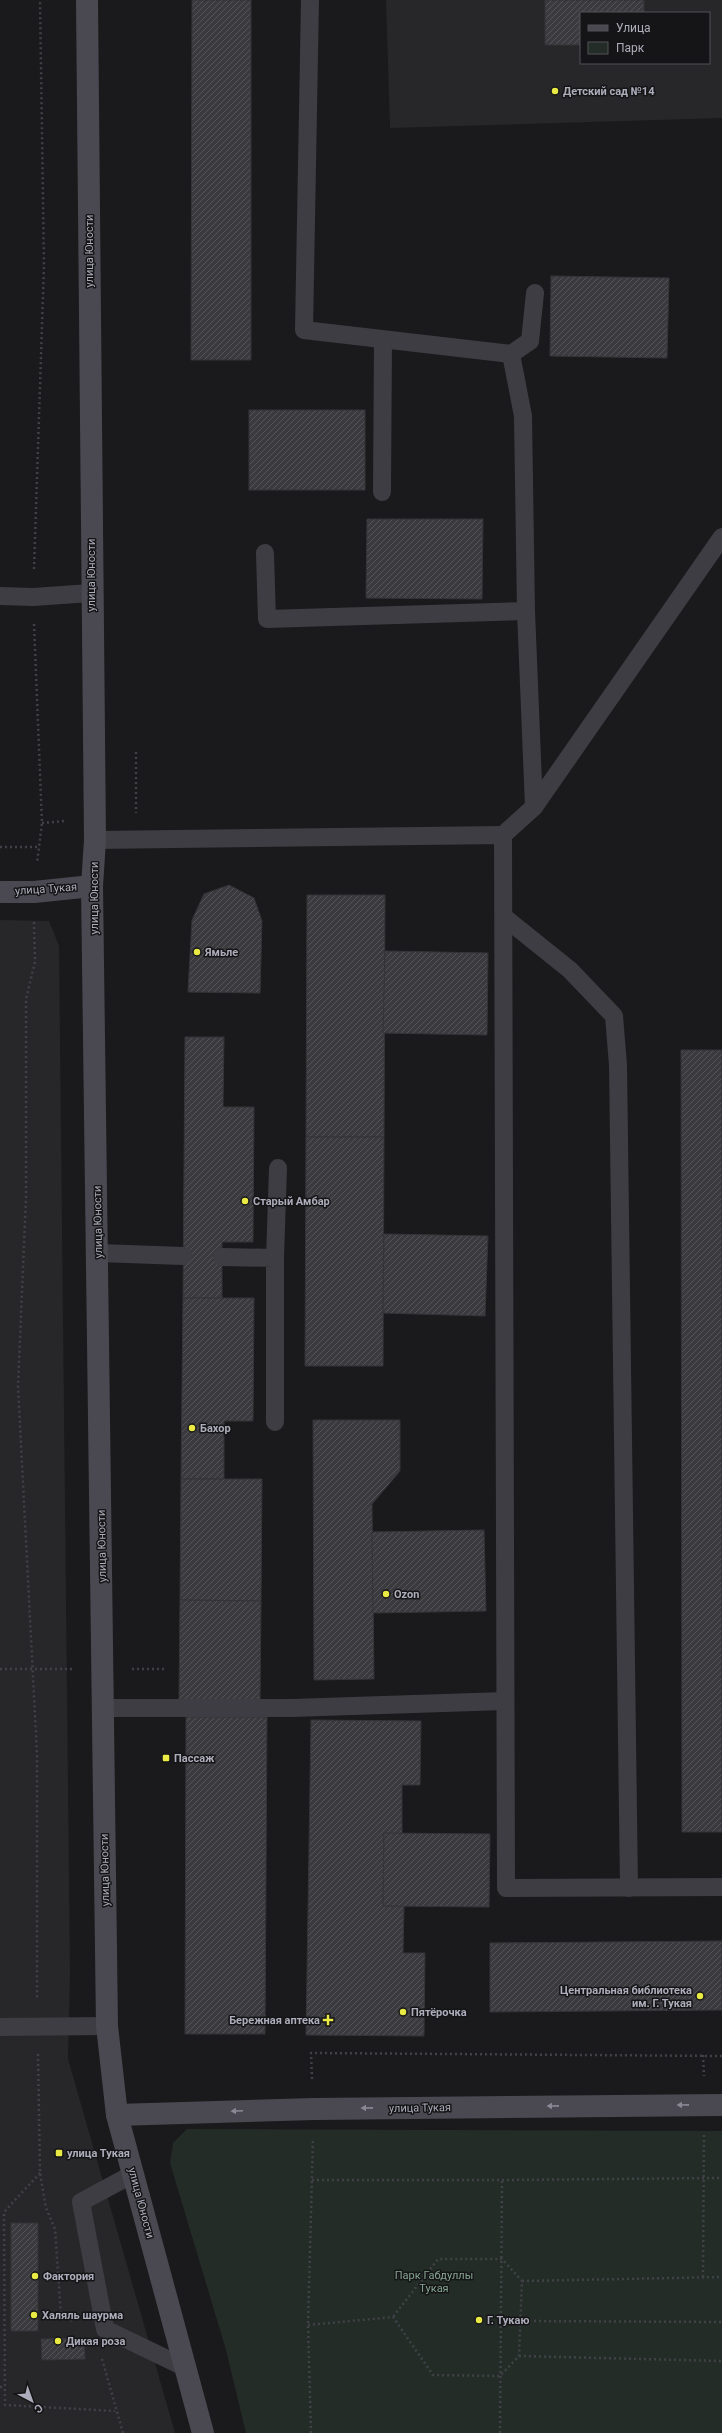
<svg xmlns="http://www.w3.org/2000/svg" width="722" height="2433" font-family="Roboto,sans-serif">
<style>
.built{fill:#272629;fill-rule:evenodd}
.park{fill:#242c27}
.building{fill:url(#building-hatch);stroke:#353438}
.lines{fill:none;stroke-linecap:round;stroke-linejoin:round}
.path{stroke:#414148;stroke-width:2.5;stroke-dasharray:2 3;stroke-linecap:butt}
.lane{stroke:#3e3d43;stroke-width:18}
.secondary{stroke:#4a4951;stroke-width:22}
.oneway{fill:#8a8a96}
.poi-dot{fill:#e9ea43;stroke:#151517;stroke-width:1.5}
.labels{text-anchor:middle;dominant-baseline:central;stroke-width:3;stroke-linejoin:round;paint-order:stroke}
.poi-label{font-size:11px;font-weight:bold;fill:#adadbb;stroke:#151517;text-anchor:start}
.street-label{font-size:11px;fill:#adadbb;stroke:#151517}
.park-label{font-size:11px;fill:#85a592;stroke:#151517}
</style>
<defs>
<pattern id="building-hatch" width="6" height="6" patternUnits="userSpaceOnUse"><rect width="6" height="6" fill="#3b3a3e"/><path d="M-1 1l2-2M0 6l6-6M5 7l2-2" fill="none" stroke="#555458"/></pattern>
</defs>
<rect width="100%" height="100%" fill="#1a1a1c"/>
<!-- built -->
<g class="built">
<path d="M386 0H722V118L390 128ZM581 13H709V63H581Z"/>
<polygon points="0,920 49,921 59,946 70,1973 68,2059 175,2433 0,2433"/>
</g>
<!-- park -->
<polygon class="park" points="187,2129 722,2131 722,2433 246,2433 226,2350 170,2163 173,2143"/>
<!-- building -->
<g class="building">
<polygon points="192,0 251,0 251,360 191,360"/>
<polygon points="545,0 644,0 644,13 581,13 581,45 545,45"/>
<polygon points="551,276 669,278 667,358 550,356"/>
<rect x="249" y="410" width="116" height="80"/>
<polygon points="367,519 483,519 482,599 366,598"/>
<polygon points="229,885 254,898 262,921 260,993 188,992 192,920 204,894"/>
<polygon points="307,895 385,895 384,1137 306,1137"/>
<polygon points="385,951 488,953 487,1035 383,1033"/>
<polygon points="185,1037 224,1037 223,1107 254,1107 253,1242 222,1242 222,1298 183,1298"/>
<polygon points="681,1050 722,1050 722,1832 682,1832"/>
<polygon points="306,1137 384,1137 383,1366 305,1366"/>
<polygon points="384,1234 488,1236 485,1316 383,1313"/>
<polygon points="183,1298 254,1298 253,1421 224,1421 224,1479 181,1479"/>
<polygon points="313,1420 400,1420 400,1471 372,1504 374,1679 314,1680"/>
<polygon points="181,1479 262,1479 261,1601 180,1600"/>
<polygon points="484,1530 486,1611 373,1613 372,1532"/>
<polygon points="180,1600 261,1601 260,1701 179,1701"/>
<polygon points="186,1717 267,1717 265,2034 185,2034"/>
<polygon points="311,1720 421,1721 420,1785 402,1785 402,1834 384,1833 383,1906 404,1906 403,1953 425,1953 424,2036 306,2035"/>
<polygon points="384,1833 490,1834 489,1907 383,1906"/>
<polygon points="722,1941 722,2010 490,2012 490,1943"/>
<rect x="11" y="2223" width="27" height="108"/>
<polygon points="84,2338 85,2359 42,2360 41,2339"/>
</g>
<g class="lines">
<!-- path -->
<g class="path">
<polyline points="34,569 44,265 40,0"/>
<polyline points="34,624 42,823 37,863"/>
<polyline points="136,752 136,813"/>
<polyline points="42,823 65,821"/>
<polyline points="0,847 39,847"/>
<polyline points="34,922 35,962 26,999 26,1197 18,1386 37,1754 37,1999"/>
<polyline points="0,1669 73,1669"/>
<polyline points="132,1669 167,1669"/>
<polyline points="38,2054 40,2173 46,2208 55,2229 61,2316 75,2322"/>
<polyline points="703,2055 704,2076"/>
<polyline points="312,2079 311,2053 722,2056"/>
<polyline points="40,2173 4,2212 5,2405 115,2411"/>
<polyline points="312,2180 502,2180 722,2178"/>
<polyline points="703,2277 704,2135"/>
<polyline points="522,2281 722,2277"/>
<polyline points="519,2321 722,2322"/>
<polyline points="308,2325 393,2317 433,2375 500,2376 519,2356 522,2281 502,2259 438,2259 393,2317"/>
<polyline points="519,2356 722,2361"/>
<polyline points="102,2359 123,2433"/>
<polyline points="0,2387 5,2387"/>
<polyline points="311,2433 308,2325 313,2138"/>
<polyline points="500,2433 502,2180"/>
</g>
<!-- lane -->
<g class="lane">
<polyline points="310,0 304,330 511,354 523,416 526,611 534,807 503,835"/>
<polyline points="511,354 530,341 535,293"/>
<polyline points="382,492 383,340"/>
<polyline points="265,553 267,619 526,611"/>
<polyline points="0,596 33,597 91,593"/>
<polyline points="534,807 722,537"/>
<polyline points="95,840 503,835 506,1888 722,1887"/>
<polyline points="504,917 570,970 614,1016 618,1065 629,1888"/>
<polyline points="99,1253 183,1256"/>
<polyline points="222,1257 275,1258 275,1422"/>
<polyline points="275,1258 278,1168"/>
<polyline points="103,1708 292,1708 505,1701"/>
<polyline points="0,2027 107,2026"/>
<polyline points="133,2174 81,2202 105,2329 184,2367"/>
</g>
<!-- secondary -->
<g class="secondary">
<polyline points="87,0 95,840 92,886 107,2026 117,2115 203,2433"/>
<polyline points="0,892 34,892 92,886"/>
<polyline points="117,2115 314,2109 722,2105"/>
</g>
</g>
<!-- one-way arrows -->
<defs><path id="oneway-solid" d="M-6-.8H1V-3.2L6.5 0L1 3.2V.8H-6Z"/></defs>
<g class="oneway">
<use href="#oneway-solid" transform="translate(683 2105) rotate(179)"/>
<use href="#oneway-solid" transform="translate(553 2106) rotate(179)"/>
<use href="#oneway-solid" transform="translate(367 2108) rotate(179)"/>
<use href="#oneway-solid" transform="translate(237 2111) rotate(178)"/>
</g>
<!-- markers -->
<g class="poi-dot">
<circle cx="555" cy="91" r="4"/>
<circle cx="197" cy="952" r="4"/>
<circle cx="245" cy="1201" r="4"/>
<circle cx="192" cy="1428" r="4"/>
<circle cx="386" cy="1594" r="4"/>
<rect x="162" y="1754" width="8" height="8" rx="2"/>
<circle cx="700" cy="1996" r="4"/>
<circle cx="403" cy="2012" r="4"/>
<path d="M326 2014h4v4h4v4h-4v4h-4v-4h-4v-4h4z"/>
<rect x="55" y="2149" width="8" height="8" rx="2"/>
<circle cx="35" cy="2276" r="4"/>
<circle cx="34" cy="2315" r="4"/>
<circle cx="479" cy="2320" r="4"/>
<circle cx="58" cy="2341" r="4"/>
</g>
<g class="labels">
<!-- poi labels -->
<g class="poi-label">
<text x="563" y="91">Детский сад №14</text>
<text x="205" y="952">Ямьле</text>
<text x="253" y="1201">Старый Амбар</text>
<text x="200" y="1428">Бахор</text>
<text x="394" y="1594">Ozon</text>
<text x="174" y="1758">Пассаж</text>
<text x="692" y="1990" text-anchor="end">Центральная библиотека<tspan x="692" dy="13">им. Г. Тукая</tspan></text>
<text x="411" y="2012">Пятёрочка</text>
<text x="320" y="2020" text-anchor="end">Бережная аптека</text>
<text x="67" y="2153">улица Тукая</text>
<text x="43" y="2276">Фактория</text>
<text x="42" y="2315">Халяль шаурма</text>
<text x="487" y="2320">Г. Тукаю</text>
<text x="66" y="2341">Дикая роза</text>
</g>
<!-- street labels -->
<g class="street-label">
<text transform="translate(89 251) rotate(-90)">улица Юности</text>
<text transform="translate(91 575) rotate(-90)">улица Юности</text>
<text transform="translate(46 889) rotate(-4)">улица Тукая</text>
<text transform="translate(94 898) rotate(-90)">улица Юности</text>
<text transform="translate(98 1222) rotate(-91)">улица Юности</text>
<text transform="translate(102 1546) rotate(-91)">улица Юности</text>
<text transform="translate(105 1870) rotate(-91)">улица Юности</text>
<text transform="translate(420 2108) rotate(-1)">улица Тукая</text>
<text transform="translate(141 2203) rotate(75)">улица Юности</text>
</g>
<!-- park labels -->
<g class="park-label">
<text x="434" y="2275">Парк Габдуллы<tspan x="434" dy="13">Тукая</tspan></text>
</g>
</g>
<!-- legend -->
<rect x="580" y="12" width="130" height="52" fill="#151517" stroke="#525259"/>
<rect x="588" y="25" width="20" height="6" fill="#4a4951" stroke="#525259"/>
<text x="616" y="32" font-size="12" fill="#adadbb">Улица</text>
<rect x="588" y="42" width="20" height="12" fill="#242c27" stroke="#525259"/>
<text x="616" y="52" font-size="12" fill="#adadbb">Парк</text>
<!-- north arrow -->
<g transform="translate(32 2401) rotate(139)" stroke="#151517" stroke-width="3" paint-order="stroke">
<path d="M0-3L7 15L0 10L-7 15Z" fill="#adadbb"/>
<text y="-6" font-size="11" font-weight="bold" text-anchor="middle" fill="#adadbb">С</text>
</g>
</svg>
